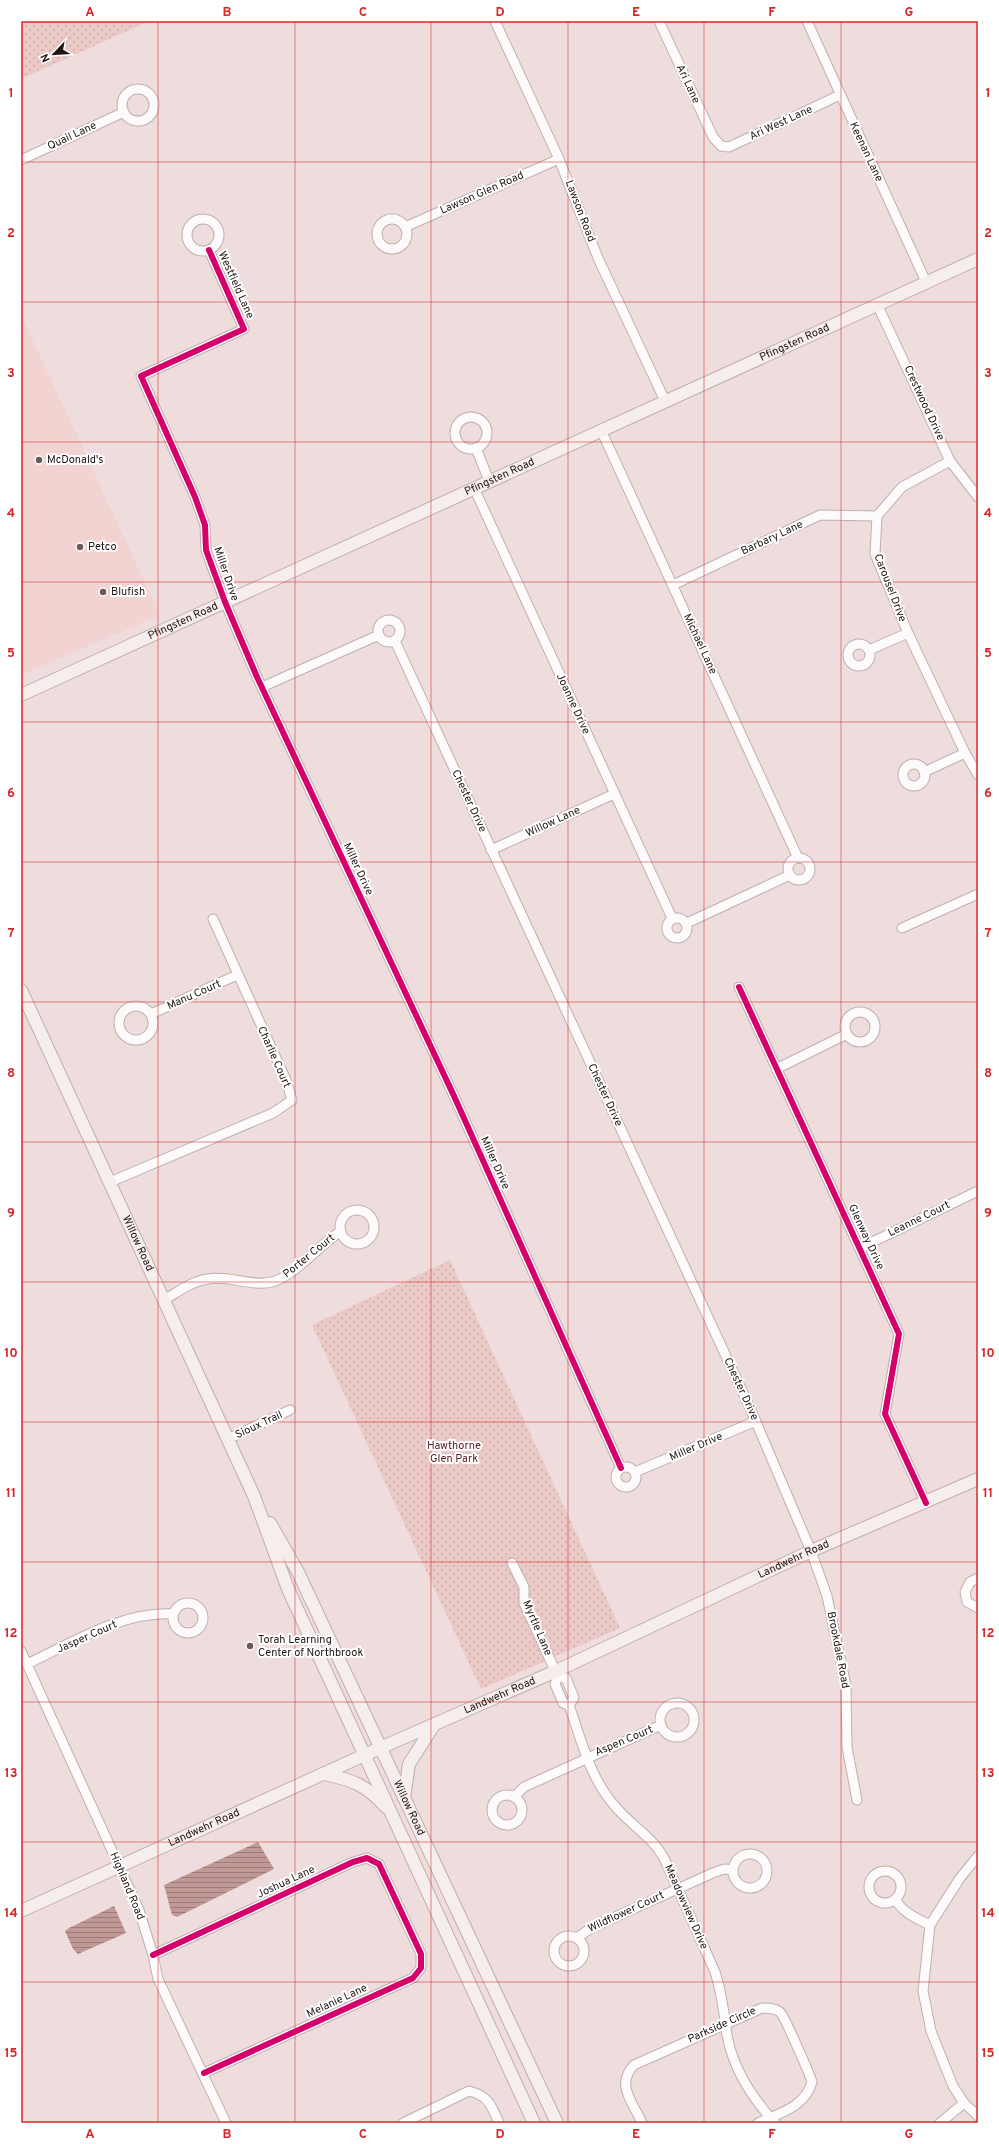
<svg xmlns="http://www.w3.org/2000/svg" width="999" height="2144" font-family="Overpass,sans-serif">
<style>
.built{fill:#f1d4d2}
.park{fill:url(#park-dots)}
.water{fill:url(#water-rules)}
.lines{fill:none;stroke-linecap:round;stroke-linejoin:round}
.minor-casing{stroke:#beb0af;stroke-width:11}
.major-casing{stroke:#c1aeac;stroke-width:14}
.minor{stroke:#fcfafa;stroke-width:9}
.major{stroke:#f6eded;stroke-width:12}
.cycleway-casing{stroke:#fff;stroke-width:8}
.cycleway{stroke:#d6006c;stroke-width:6}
.grid{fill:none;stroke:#d62828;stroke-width:1;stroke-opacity:0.55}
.poi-dot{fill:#685b5a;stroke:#fff;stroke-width:1.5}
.labels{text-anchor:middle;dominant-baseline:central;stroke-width:4;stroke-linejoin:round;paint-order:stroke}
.street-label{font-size:11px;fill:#201514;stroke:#fff}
.poi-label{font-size:11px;fill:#201514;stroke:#fff;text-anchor:start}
.park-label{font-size:11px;fill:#602021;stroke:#fff}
.neatline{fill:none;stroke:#d62828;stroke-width:1.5}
.grid-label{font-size:13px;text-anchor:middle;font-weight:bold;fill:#d62828}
</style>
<defs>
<pattern id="park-dots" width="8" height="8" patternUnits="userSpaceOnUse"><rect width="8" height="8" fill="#eac9c7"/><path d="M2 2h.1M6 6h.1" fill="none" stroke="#c8acaa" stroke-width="1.8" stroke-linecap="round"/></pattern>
<pattern id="water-rules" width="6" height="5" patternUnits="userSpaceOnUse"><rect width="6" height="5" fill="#c09896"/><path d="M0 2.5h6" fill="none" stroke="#9c7b79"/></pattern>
</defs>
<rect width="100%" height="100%" fill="#eedddc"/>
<!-- built -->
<polygon class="built" points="21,315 160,615 21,675"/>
<!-- park -->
<g class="park">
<polygon points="21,21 149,21 21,79"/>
<polygon points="450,1260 620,1628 481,1689 312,1325"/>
</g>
<!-- water -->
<g class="water">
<polygon points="258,1842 274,1869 177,1917 172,1915 164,1885"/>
<polygon points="114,1906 126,1933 78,1954 73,1949 65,1931 69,1928"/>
</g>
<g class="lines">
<!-- minor casing -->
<g class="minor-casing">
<g id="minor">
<polyline points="495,21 559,159 598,258 665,401"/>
<polyline points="659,21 713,137 721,146 729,147 840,95"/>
<polyline points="807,21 926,282"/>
<circle cx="138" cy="105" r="16"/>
<polyline points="21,160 124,112"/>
<circle cx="392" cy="234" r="15"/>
<circle cx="203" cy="235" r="16"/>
<polyline points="405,227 559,159"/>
<polyline points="209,250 244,329 141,376 195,497 205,525 206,550 225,602 257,677 454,1096 621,1468"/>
<polyline points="877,304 950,461 978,497"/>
<circle cx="471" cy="433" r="16"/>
<polyline points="601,430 798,858"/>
<polyline points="476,448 489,481"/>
<polyline points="950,461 902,487 877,516 875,554 908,633 965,753 978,775"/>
<polyline points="474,488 672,918"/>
<polyline points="673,585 820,515 877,516"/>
<circle cx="389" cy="631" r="11"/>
<polyline points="395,641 750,1408 811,1551 827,1596 846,1686 847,1747 857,1800"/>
<circle cx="859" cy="655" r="11"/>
<polyline points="869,650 908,633"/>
<polyline points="262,687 379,635"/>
<circle cx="914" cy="775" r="11"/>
<polyline points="924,772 965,753"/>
<polyline points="491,850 614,794"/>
<circle cx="799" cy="869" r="11"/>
<circle cx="677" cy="928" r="10"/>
<polyline points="687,923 790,875"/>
<polyline points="902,928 978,894"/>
<polyline points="739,987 899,1334 885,1414 926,1503"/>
<circle cx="136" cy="1023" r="17"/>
<circle cx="860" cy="1027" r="15"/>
<polyline points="151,1014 237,975"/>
<polyline points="776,1069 847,1034"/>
<polyline points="110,1182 273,1113 292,1100 286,1080 213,919"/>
<circle cx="357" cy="1227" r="17"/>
<polyline points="860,1248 978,1191"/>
<path d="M164 1300C178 1292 192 1281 208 1279 229 1275 251 1287 272 1282 295 1276 319 1245 341 1231"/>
<polyline points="228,1439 290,1410"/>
<circle cx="626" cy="1477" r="10"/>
<polyline points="635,1472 756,1421"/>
<polyline points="512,1563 524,1587 524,1603 558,1677"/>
<polyline points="978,1578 970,1582 965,1592 967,1602 978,1608"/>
<circle cx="188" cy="1618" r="15"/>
<polyline points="21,1651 139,1910 153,1955 158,1979 226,2123"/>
<path d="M27 1664C72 1643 122 1611 173 1614"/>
<polyline points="558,1677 566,1678 574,1698 569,1705"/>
<polyline points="558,1677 555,1684 563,1703 569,1705"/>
<circle cx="677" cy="1720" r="17"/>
<path d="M569 1705C581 1739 590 1778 614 1805 629 1824 652 1836 664 1858L715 1972C722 1993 724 2014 727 2035 733 2068 753 2099 775 2123"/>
<circle cx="507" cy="1810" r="15"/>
<polyline points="514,1797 524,1787 661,1725"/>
<circle cx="750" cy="1871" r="17"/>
<polyline points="978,1856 960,1878 930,1925 923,1991 931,2031 953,2086 964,2103 978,2116"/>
<circle cx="885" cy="1887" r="16"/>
<path d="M895 1899C903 1913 916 1918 930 1925"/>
<circle cx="569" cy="1951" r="15"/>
<polyline points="577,1938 591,1928 715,1872 725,1869 733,1870"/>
<polyline points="153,1955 353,1862 367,1858 379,1864 421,1954 421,1968 413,1978 204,2073"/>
<path d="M403 2123 469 2091C489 2096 491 2105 499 2123"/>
<path d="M642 2123C633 2102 615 2085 634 2065L762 2008C768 2008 775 2008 780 2012 784 2015 810 2075 812 2082 805 2107 780 2113 758 2123"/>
<polyline points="940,2123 964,2103"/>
</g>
</g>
<!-- major casing -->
<g class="major-casing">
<g id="major">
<path id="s1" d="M21 695 978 259"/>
<path id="s2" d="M21 990 254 1496 288 1589 534 2123"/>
<path id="s3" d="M270 1523 298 1572 557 2123"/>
<path d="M324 1774C353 1780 366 1785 386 1807"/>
<polyline points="404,1798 409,1764 434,1725"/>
<path id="s4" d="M21 1911 380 1748 556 1671 811 1551 978 1479"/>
</g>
</g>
<!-- minor -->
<use href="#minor" class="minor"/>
<!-- major -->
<use href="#major" class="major"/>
<!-- cycleway casing -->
<g class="cycleway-casing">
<g id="cycleway">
<polyline points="209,250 244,329 141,376 195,497 205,525 206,550 225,602 257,677 454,1096 621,1468"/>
<polyline points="739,987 899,1334 885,1414 926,1503"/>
<polyline points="153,1955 353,1862 367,1858 379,1864 421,1954 421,1968 413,1978 204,2073"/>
</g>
</g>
<!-- cycleway -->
<use href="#cycleway" class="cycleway"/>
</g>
<!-- grid -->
<path class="grid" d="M158 21V2123M295 21V2123M431 21V2123M568 21V2123M704 21V2123M841 21V2123M21 162H978M21 302H978M21 442H978M21 582H978M21 722H978M21 862H978M21 1002H978M21 1142H978M21 1282H978M21 1422H978M21 1562H978M21 1702H978M21 1842H978M21 1982H978"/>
<!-- markers -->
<g class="poi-dot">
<circle cx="39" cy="460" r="4"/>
<circle cx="80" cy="547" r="4"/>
<circle cx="103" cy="592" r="4"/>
<circle cx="250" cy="1646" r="4"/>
</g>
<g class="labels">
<!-- street labels -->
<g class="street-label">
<text transform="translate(688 84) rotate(65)">Ari Lane</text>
<text transform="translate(781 123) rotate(-25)">Ari West Lane</text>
<text transform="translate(72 136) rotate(-25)">Quail Lane</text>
<text transform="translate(866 152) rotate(65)">Keenan Lane</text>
<text transform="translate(482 193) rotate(-24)">Lawson Glen Road</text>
<text transform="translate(580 211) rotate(69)">Lawson Road</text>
<text transform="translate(236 285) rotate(66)">Westfield Lane</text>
<text stroke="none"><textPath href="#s1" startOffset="850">Pfingsten Road</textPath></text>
<text transform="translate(924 403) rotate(65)">Crestwood Drive</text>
<text stroke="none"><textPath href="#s1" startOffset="526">Pfingsten Road</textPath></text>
<text transform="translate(772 538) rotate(-25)">Barbary Lane</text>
<text transform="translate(226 574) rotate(71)">Miller Drive</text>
<text transform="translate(890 588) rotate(69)">Carousel Drive</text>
<text stroke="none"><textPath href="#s1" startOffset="178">Pfingsten Road</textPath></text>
<text transform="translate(700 644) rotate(65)">Michael Lane</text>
<text transform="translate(573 704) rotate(65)">Joanne Drive</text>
<text transform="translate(469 801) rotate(65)">Chester Drive</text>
<text transform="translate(553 822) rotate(-25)">Willow Lane</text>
<text transform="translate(358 869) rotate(65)">Miller Drive</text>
<text transform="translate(194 995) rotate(-24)">Manu Court</text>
<text transform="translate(274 1057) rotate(66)">Charlie Court</text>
<text transform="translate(605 1095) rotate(65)">Chester Drive</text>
<text transform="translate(495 1163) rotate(66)">Miller Drive</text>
<text transform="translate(919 1219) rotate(-26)">Leanne Court</text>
<text transform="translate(866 1237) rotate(65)">Glenway Drive</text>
<text stroke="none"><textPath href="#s2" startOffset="279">Willow Road</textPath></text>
<text transform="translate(309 1256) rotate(-39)">Porter Court</text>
<text transform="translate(741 1389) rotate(65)">Chester Drive</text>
<text transform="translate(259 1425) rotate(-25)">Sioux Trail</text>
<text transform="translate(696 1447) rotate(-23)">Miller Drive</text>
<text stroke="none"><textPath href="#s4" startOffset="849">Landwehr Road</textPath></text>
<text transform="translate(537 1628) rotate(67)">Myrtle Lane</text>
<text transform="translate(87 1637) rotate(-24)">Jasper Court</text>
<text transform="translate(838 1650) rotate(79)">Brookdale Road</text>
<text stroke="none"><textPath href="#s4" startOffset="525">Landwehr Road</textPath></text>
<text transform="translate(624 1741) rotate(-23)">Aspen Court</text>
<text stroke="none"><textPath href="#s3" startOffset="317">Willow Road</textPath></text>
<text stroke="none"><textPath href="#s4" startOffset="201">Landwehr Road</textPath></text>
<text transform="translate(286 1882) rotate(-25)">Joshua Lane</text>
<text transform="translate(127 1886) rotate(67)">Highland Road</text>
<text transform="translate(686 1907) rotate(66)">Meadowview Drive</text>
<text transform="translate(626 1912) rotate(-25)">Wildflower Court</text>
<text transform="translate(337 2001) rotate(-25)">Melanie Lane</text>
<text transform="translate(722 2025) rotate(-24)">Parkside Circle</text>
</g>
<!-- poi labels -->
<g class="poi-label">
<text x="47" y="460">McDonald's</text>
<text x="88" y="547">Petco</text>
<text x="111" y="592">Blufish</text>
<text x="258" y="1640">Torah Learning<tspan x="258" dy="13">Center of Northbrook</tspan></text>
</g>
<!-- park labels -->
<g class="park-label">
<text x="454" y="1446">Hawthorne<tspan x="454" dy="13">Glen Park</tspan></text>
</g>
</g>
<!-- border -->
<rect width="999" height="2144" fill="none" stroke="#ffffff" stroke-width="44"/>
<!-- north arrow -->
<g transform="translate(54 54) rotate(245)" stroke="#ffffff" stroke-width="3" paint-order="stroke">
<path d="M0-3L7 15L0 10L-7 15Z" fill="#201514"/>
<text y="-6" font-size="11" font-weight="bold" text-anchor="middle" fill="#201514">N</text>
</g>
<rect x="22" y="22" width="955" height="2100" class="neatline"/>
<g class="grid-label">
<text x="90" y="16">A</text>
<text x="227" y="16">B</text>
<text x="363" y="16">C</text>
<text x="500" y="16">D</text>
<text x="636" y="16">E</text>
<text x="772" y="16">F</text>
<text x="909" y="16">G</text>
<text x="11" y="97">1</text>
<text x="988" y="97">1</text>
<text x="11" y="237">2</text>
<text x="988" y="237">2</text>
<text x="11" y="377">3</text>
<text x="988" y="377">3</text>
<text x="11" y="517">4</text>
<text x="988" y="517">4</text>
<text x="11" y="657">5</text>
<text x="988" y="657">5</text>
<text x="11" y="797">6</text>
<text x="988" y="797">6</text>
<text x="11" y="937">7</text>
<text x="988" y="937">7</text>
<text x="11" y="1077">8</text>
<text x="988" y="1077">8</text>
<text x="11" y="1217">9</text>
<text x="988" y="1217">9</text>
<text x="11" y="1357">10</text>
<text x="988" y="1357">10</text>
<text x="11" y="1497">11</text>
<text x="988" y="1497">11</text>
<text x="11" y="1637">12</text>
<text x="988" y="1637">12</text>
<text x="11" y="1777">13</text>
<text x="988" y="1777">13</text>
<text x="11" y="1917">14</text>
<text x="988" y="1917">14</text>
<text x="11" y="2057">15</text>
<text x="988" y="2057">15</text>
<text x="90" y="2138">A</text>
<text x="227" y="2138">B</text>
<text x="363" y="2138">C</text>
<text x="500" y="2138">D</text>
<text x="636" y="2138">E</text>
<text x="772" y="2138">F</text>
<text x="909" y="2138">G</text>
</g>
</svg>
